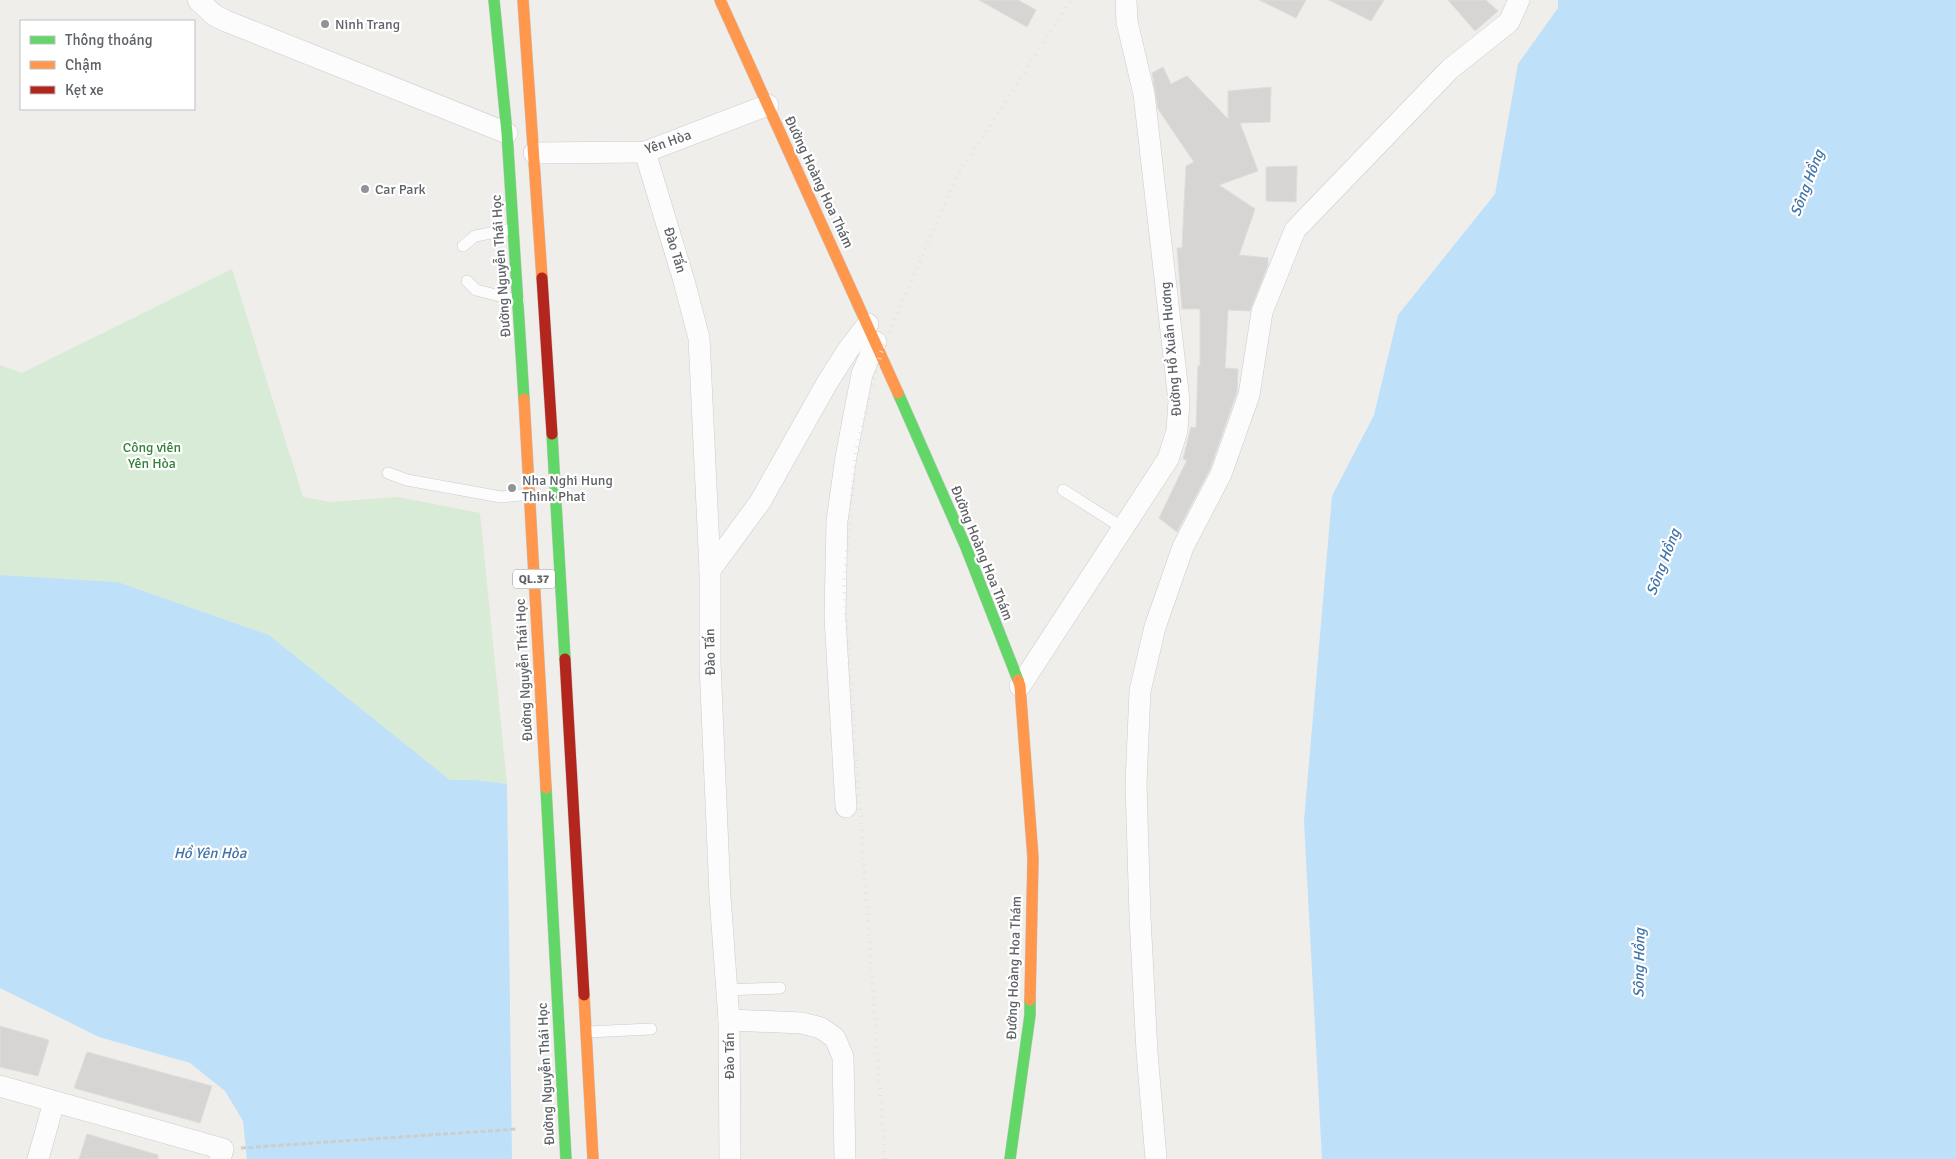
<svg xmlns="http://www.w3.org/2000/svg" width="1956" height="1159" font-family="Signika,sans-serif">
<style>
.green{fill:#d8ebd6}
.water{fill:#bfe0f9}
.building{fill:#d6d5d3;stroke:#deddd9}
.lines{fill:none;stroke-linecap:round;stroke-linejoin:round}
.lane-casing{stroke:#cbcccc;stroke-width:12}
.street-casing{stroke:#cbcccc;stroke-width:22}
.fast-casing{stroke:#cacacb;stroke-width:12}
.slow-casing{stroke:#cacacb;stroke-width:12}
.jam-casing{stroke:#cacacb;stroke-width:12}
.path{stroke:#cacfcc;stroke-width:3;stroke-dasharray:5 2.5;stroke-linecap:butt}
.lane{stroke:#fdfcfc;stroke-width:11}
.street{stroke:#fdfcfc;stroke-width:21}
.fast{stroke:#63d668;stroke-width:11}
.slow{stroke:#ff974d;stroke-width:11}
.jam{stroke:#b3261e;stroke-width:11}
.rail{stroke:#e4e4e4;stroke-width:4;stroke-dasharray:1 6;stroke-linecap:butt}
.poi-dot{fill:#919496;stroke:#fff;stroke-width:2}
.labels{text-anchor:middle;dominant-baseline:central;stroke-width:4.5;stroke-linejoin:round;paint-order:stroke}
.shield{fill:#fff;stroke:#8f9295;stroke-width:1}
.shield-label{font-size:12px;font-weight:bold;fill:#5f6368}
.poi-label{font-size:14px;fill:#5f6368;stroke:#fff;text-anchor:start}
.street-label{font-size:14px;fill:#5f6368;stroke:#fff}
.park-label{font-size:14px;fill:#348238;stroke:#fff}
.water-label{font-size:15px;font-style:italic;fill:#4174aa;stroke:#fff}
</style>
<rect width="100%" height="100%" fill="#efeeea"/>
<!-- green -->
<polygon class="green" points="232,269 303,497 330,502 398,497 480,513 507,784 450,780 269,635 118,582 0,575 0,365 22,373"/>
<!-- water -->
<g class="water">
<polygon points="1558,0 1956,0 1956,1159 1322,1159 1304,821 1332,496 1374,415 1398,315 1495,194 1518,64 1558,8"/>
<polygon points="0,575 118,582 269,635 450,780 474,780 507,784 512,1159 247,1159 243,1121 225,1091 190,1063 99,1037 0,988"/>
</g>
<!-- building -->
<g class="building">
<polygon points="979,0 1018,0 1036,10 1027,27"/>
<polygon points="1259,0 1306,0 1296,18"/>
<polygon points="1329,0 1384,0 1371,21"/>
<polygon points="1448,0 1486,0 1498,11 1475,31"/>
<polygon points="1163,67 1171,84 1187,76 1228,119 1228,91 1271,87 1270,122 1240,123 1258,171 1219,185 1255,209 1239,255 1268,258 1268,265 1250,311 1228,310 1225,368 1238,369 1237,392 1210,469 1177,532 1159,518 1187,460 1183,459 1191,427 1196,428 1198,366 1200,366 1200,309 1182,309 1177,248 1182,248 1186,166 1194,162 1158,109 1152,73"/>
<polygon points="1297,166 1296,202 1266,201 1266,167"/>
<polygon points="0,1026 49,1040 38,1076 0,1067"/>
<polygon points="87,1052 212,1086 200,1123 74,1088"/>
<polygon points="87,1134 158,1155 158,1159 79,1159"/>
</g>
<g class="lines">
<!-- lane casing -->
<g class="lane-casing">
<g id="lane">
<polyline points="463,246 475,236 512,229"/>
<polyline points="467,281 476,290 519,301"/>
<polyline points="388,473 407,480 501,497 531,494"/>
<polyline points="1063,490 1123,528"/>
<polyline points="727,990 780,988"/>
<polyline points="587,1032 651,1029"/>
</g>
</g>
<!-- street casing -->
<g class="street-casing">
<g id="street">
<polyline points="198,0 214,15 226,21 507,133"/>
<polyline points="645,152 684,281 699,338 710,570 710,663 720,896 729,1020 730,1159"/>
<polyline points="534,153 645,152 768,105"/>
<polyline points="710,570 760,502 827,383 848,350 868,324"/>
<polyline points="1020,686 1168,459 1177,431 1179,401 1144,94 1127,22 1126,0"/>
<polyline points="846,807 835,617 837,521 846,457 862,374 876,342"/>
<polyline points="729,1020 802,1023 821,1028 835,1038 843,1057 845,1159"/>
<polyline points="0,1086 223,1149 220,1159"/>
<polyline points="38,1159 54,1102"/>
<polyline points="1156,1159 1147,1052 1140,917 1136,784 1140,691 1155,627 1183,547 1221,474 1249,395 1262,312 1295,230 1450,69 1509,22 1519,0"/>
</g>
</g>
<!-- fast casing -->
<g class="fast-casing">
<g id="fast">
<polyline points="494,0 507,133 524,399"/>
<polyline points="898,393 965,545 1018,680"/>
<polyline points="552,434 565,659"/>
<polyline points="546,788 566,1159"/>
<polyline points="1010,1159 1030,1015 1030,1000"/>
</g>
</g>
<!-- slow casing -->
<g class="slow-casing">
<g id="slow">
<polyline points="523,0 542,278"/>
<polyline points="720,0 898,393"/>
<polyline points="524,399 546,788"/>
<polyline points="1018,680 1020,686 1033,858 1030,1000"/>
<polyline points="584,995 593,1159"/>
</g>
</g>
<!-- jam casing -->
<g class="jam-casing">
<g id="jam">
<polyline points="542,278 552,434"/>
<polyline points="565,659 584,995"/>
</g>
</g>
<!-- path -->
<polyline class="path" points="241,1148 517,1129"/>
<!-- lane -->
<use href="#lane" class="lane"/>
<!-- street -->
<use href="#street" class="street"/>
<!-- fast -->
<use href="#fast" class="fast"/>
<!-- slow -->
<use href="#slow" class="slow"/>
<!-- jam -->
<use href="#jam" class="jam"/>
<!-- rail -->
<polyline class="rail" points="885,1159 844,585 856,451 881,353 954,181 1071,0"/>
</g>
<!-- markers -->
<g class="poi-dot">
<circle cx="325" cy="24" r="5"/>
<circle cx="365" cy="189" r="5"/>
<circle cx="512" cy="488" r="5"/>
</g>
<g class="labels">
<!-- shield labels -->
<rect class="shield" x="513" y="569.5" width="42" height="19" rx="4"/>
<g class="shield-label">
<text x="534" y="579">QL.37</text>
</g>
<!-- poi labels -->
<g class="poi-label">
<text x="335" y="24">Ninh Trang</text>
<text x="375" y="189">Car Park</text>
<text x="522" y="480">Nha Nghi Hung<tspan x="522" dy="16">Think Phat</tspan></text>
</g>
<!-- street labels -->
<g class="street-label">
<text transform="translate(668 142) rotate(-19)">Yên Hòa</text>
<text transform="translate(819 182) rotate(65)">Đường Hoàng Hoa Thám</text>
<text transform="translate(675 250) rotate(73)">Đào Tấn</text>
<text transform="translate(501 266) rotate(-94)">Đường Nguyễn Thái Học</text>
<text transform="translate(1171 349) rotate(-95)">Đường Hồ Xuân Hương</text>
<text transform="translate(982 553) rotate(68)">Đường Hoàng Hoa Thám</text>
<text transform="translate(710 652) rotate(-91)">Đào Tấn</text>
<text transform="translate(524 670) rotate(-93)">Đường Nguyễn Thái Học</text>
<text transform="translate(1014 968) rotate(-88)">Đường Hoàng Hoa Thám</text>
<text transform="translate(729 1056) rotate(-90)">Đào Tấn</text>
<text transform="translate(546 1074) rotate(-93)">Đường Nguyễn Thái Học</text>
</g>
<!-- park labels -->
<g class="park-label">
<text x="152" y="447">Công viên<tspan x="152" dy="16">Yên Hòa</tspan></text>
</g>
<!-- water labels -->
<g class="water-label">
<text transform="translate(1807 183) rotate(-69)">Sông Hồng</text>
<text transform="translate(1663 562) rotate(-69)">Sông Hồng</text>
<text x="210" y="853">Hồ Yên Hòa</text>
<text transform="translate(1639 963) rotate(-89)">Sông Hồng</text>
</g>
</g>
<!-- legend -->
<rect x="20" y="20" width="175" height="90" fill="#ffffff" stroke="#bfc1c3"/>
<rect x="30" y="36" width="25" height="8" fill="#63d668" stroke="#bfc1c3"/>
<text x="65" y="45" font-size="15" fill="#5f6368">Thông thoáng</text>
<rect x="30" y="61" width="25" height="8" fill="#ff974d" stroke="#bfc1c3"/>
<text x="65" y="70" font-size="15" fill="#5f6368">Chậm</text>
<rect x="30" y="86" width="25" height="8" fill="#b3261e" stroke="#bfc1c3"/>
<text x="65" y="95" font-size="15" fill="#5f6368">Kẹt xe</text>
</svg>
